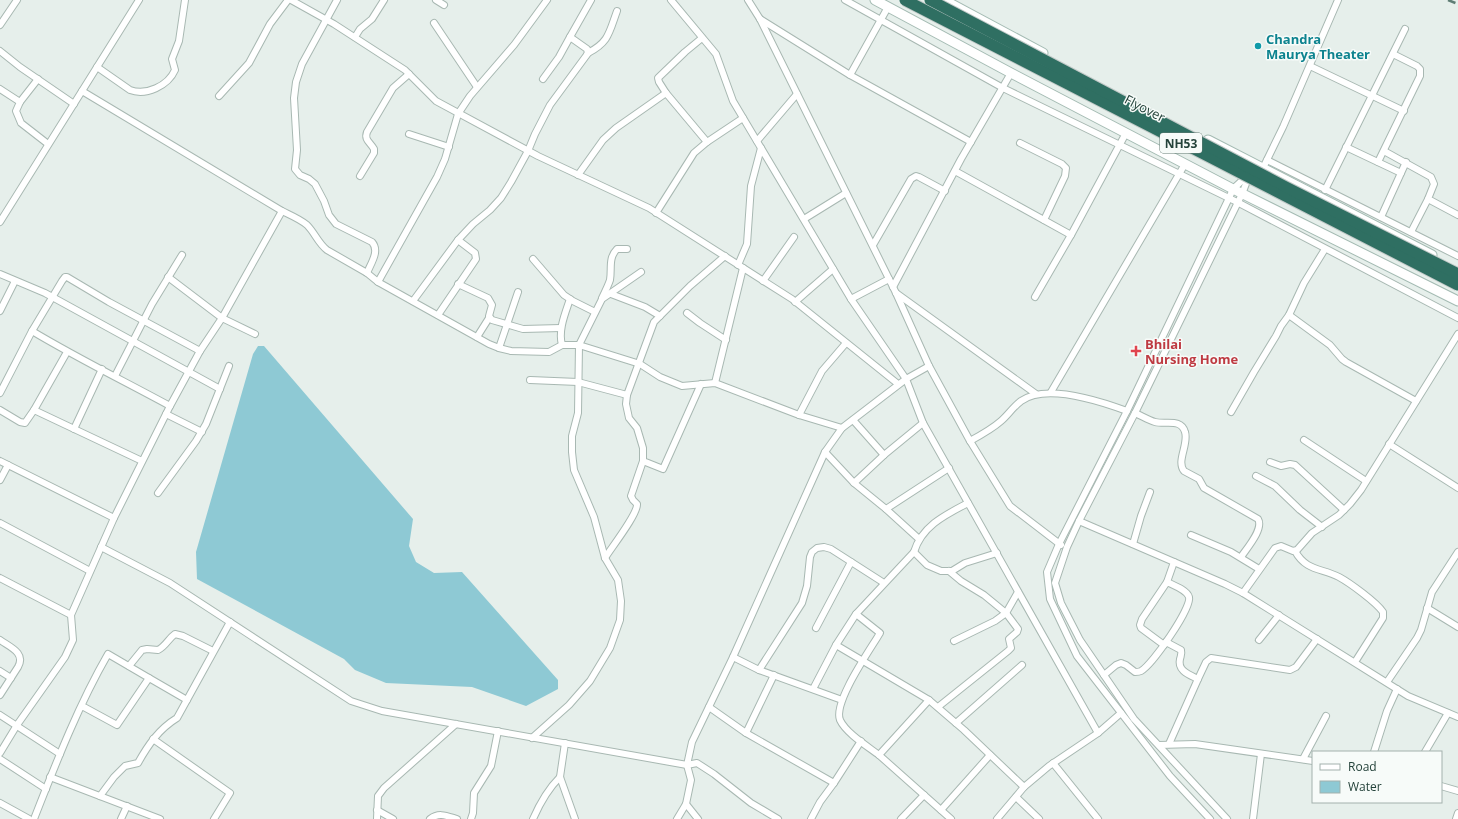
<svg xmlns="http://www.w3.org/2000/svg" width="1458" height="819" font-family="'Open Sans',sans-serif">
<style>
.water{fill:#8ec9d4}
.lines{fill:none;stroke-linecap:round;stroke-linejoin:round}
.street-casing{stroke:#a8b8b2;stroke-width:8}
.secondary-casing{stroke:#a4bbb3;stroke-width:11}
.street{stroke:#fff;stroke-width:6}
.secondary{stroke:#fff;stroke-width:9}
.rail{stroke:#5f7d75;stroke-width:2.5;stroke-dasharray:8 4;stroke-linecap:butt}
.highway-bridge-casing{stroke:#c2cac8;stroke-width:13;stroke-linecap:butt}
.highway-bridge{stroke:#2f6f62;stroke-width:11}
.culture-dot{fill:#0f9aa8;stroke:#f7fbf9;stroke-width:1.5}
.health-dot{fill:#e0444e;stroke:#f7fbf9;stroke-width:1.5}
.labels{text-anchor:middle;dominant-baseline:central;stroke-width:3;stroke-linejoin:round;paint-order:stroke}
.shield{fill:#f7fbf9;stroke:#637a73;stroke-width:1}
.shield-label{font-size:12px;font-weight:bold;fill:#24423a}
.culture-label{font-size:13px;font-weight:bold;fill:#0d838f;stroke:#f7fbf9;text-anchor:start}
.street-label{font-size:13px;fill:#24423a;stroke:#f7fbf9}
.health-label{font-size:13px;font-weight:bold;fill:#be3a42;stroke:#f7fbf9;text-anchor:start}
</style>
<rect width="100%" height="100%" fill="#e6efeb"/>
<!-- water -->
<polygon class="water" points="258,346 264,346 413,519 409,546 416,562 434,573 462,572 558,680 558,689 526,706 472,687 386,683 355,670 344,659 197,579 196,552 253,354"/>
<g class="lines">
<!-- street casing -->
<g class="street-casing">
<g id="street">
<polyline points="291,0 334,24 405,70 436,101 538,156 649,208 792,299 898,384"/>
<path d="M337 0 302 64 296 82 294 98 297 150 295 169 300 175 309 179 315 184 324 201 329 215 336 224 372 242C380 251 371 263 367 273"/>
<polyline points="436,0 444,5"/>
<polyline points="671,0 716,54 733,101 851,299 906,379 923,423 1098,733"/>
<polyline points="748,0 760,19 896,293 929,366 970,441 1010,506 1061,545"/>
<polyline points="845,0 1003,88 1237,202 1458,318"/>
<polyline points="760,19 850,75 971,142"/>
<polyline points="434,23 477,87"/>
<polyline points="0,25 17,0"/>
<polyline points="355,37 360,29 372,19 384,0"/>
<polyline points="0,51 20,67 74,104"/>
<path d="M588 53C609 42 609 33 617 11"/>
<polyline points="1310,66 1404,111"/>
<path d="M97 67 130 90C146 96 168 86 175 70L172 59 179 41 185 0"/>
<polyline points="850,75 888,7"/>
<polyline points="543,79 559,57 570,37"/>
<polyline points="0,89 20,102 16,111 21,123 48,144"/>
<path d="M82 91 282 211C290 215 300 219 307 225 315 233 318 243 327 250L367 273 378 282 489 344 499 348 511 351 549 352 562 345H579L640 364 660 377 682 386 715 383 799 415 842 428"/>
<polyline points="666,93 659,82 658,78 685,52 702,38"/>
<polyline points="219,96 249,63 270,24 288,0"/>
<polyline points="20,102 38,79"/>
<polyline points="409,134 449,147"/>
<polyline points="757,141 797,94"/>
<polyline points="1020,143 1062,164 1066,168 1065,176 1044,220"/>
<polyline points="1346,147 1401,173"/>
<polyline points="1384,151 1431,177 1434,184 1428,199 1458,215"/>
<polyline points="1267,160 1458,256"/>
<polyline points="1378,162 1420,76 1420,69 1417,66 1393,54"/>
<polyline points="1261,169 1263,168 1283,127 1338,0"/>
<polyline points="955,171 1071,235"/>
<polyline points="578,175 603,140 616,128 666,93 707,142 743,118"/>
<path d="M360 176 374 153V149C370 142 364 140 367 132L393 88 409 74"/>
<polyline points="1325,190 1405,29"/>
<polyline points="656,213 694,153 707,142"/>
<polyline points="1381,217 1406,162"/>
<polyline points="804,219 846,193"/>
<polyline points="0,222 139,0"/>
<polyline points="1411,232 1428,199"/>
<polyline points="873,245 911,179 916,176 919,177 945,191"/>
<polyline points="533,259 564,295 573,301 595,312"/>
<polyline points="738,265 747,244 751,186 761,148"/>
<polyline points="0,274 45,293 220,389"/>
<polyline points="168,277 222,318 255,334"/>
<polyline points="763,281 794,237"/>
<polyline points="378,282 437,177 445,159 458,114 470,96 514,45 547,0"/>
<polyline points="458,284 488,298 492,305 489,316 492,320 523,329 561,328"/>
<polyline points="893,287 961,159 1011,73"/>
<polyline points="896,293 1036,394"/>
<polyline points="611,294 645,307 660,316"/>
<polyline points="1035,297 1071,235 1126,133"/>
<path d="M602 298C605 292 608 286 610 280 612 269 608 258 617 249H627"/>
<polyline points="851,299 889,279"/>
<polyline points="413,301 458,240 473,224 490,210 501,198 511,182 528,151 535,134 550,105 586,56 588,53 587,49 570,37 591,0"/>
<polyline points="795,302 833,269"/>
<polyline points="0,311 15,281"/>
<polyline points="687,313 700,323 726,340"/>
<polyline points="438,315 476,259 475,253 458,240"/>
<polyline points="1289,315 1330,345 1342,359 1346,362 1416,401"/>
<path d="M32 331C77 358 124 381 170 406"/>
<polyline points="477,337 489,318"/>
<path d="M562 345C558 330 565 314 570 299"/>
<polyline points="499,348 518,292"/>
<polyline points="67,352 34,410 142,461"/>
<polyline points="115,376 152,304 182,255"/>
<polyline points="530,380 578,382 627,395"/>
<polyline points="715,383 743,268"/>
<polyline points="701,384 663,469 643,461 643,448 637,428 629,418 626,404 627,395 654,322 690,286 725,256"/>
<polyline points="1051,392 1185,164"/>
<polyline points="0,393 32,331 62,281 65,277 67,277 109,302 200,351"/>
<polyline points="0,410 20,422 25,423 34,410"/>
<polyline points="1231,412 1254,372 1276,336 1281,326 1289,315 1304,283 1325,249"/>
<path d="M1135 413C1142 416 1148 420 1155 422 1166 425 1181 418 1185 432 1189 444 1176 461 1184 471L1199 479 1204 488 1258 519C1264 529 1247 548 1241 557"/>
<polyline points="166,414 202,432"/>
<polyline points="799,415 822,371 846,343"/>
<polyline points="853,420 884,455"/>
<polyline points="74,429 102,369"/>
<polyline points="1304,440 1366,481"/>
<path d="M970 441C981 435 992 429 1001 421 1008 415 1013 407 1021 401 1046 383 1100 401 1127 411"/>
<polyline points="1389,444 1458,488"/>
<polyline points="825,452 854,483 886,509 949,468"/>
<polyline points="0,461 114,518 71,615 0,578"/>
<polyline points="1270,462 1281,466 1290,464 1295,465 1344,510"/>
<polyline points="1256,476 1275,486 1300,510 1322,527"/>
<polyline points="0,480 8,465"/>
<polyline points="854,483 884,455 923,423"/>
<polyline points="158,493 196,441 206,424 229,366"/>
<polyline points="886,509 919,539"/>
<polyline points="114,518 170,406 200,351 222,318 282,211"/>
<polyline points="1079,521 1225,584 1243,593 1408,696 1458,717"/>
<polyline points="0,523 90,571"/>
<polyline points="1191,535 1231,552 1259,569"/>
<polyline points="1133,544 1141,516 1150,492"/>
<polyline points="101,547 170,583 351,701 382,711 687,765 697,763 714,774 751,803 778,819"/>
<path d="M1295 551C1306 571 1321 568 1339 577 1350 583 1376 602 1383 612V618L1355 662"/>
<path d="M914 552C922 526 945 515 968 503"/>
<path d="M605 558C611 548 638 514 637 504L633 500 631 496 643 461"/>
<polyline points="949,571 961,581 984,595 1006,613 1018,592"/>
<polyline points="1243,593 1275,548 1281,546 1293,551 1297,550 1312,533 1339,515 1350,504 1361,490 1458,334"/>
<polyline points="1427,608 1458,627"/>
<path d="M856 614 880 633C870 650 833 702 840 720 846 733 867 746 879 755"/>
<polyline points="816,628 851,562"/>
<path d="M0 640C10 647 26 653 18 667L0 695"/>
<polyline points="1259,640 1279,615"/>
<path d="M1166 642 1181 650C1182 654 1181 655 1180 659 1177 671 1190 675 1198 679L1169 744"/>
<polyline points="836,645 929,700 964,730 1024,787 997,819"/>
<polyline points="1164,645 1141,628 1140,625 1142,619 1167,582 1174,562"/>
<polyline points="733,657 759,670 842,700"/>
<path d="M129 666 142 650 147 649 158 650C166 646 168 639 175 634L183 636 213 651"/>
<polyline points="759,670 802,603 807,586 810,557 812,552 817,548 824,547 831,549 884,583"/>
<polyline points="0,671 11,678"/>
<path d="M1104 675 1116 665 1121 663 1126 665 1135 672C1138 672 1139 672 1141 671 1152 665 1192 608 1189 597 1187 590 1173 585 1167 582"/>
<polyline points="149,678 187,700"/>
<polyline points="1198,679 1206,662 1211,658 1290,670 1296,667 1317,639"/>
<polyline points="1387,682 1417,638 1421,630 1432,592 1458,552"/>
<polyline points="813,689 836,645 856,614 914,552 927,565 941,571 952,571 965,563 997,553"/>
<polyline points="929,700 879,755 951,819"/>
<polyline points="709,707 746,733 834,783"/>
<polyline points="938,707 1008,651 1011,648 1009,639 1017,632 1018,629 1006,613 995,621 954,641"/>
<polyline points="0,715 60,754"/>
<polyline points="956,723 1022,665"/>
<polyline points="746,733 774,675"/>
<polyline points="532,738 569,705 590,681 610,648 620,620 621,601 618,580 605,558 594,517 574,470 572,452 572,436 578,413 579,345 602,299 641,272"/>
<polyline points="153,739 230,793 214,819"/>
<polyline points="565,743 560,777 575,819"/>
<polyline points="1159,745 1195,744 1313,761"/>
<polyline points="1374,752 1387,711 1397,689"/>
<polyline points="1425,752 1448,713"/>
<polyline points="0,753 17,725 65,657 73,640 71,615"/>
<polyline points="0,759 46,789"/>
<polyline points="1303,759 1326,716"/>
<polyline points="1053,763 1098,819"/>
<polyline points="50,777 160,819"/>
<polyline points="1441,786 1458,791"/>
<polyline points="1024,787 1049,766 1098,733 1121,713"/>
<path d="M100 796 114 777 125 766 138 763C148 745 159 729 177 718L230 622"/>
<polyline points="1016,797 1039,819"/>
<polyline points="0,803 29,819"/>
<polyline points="686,804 698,819"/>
<polyline points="377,810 393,819"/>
<polyline points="941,810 990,755"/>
<path d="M34 819C56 763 78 706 108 654L149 678 117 725 82 706"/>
<polyline points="121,819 127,806"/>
<polyline points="377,819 378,796 384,788 456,724"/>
<path d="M430 819C439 812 447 816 457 819"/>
<polyline points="471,819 473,813 474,793 491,766 498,731"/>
<path d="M533 819C540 803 547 790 560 777"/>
<polyline points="677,819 686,804 691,780 687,765 692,742 733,657 825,452 842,428 906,379 929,366"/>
<polyline points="811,819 820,802 834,783 861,741"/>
<polyline points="901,819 924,795"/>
<polyline points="1210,819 1170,776 1077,656 1050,599 1047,572 1059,544 1127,411 1229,198 1233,189 1248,175"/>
<polyline points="1227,819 1134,719 1080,640 1061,603 1055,583 1067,547 1079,521 1135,413 1242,194 1249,176"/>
<polyline points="1253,819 1261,754"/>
<polyline points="1456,819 1458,813"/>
</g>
</g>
<!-- secondary casing -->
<g class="secondary-casing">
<g id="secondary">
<polyline points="875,0 1011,73 1233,189 1458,301"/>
<polyline points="944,0 1043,53"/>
<polyline points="1208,140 1432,255"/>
</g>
</g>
<!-- street -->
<use href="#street" class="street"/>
<!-- secondary -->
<use href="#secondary" class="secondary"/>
<!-- rail -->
<polyline class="rail" points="1448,0 1458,4"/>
<!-- highway-bridge casing -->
<g class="highway-bridge-casing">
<g id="highway-bridge">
<polyline points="905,0 1458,285"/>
<polyline points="930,0 1286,187 1458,274"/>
</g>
</g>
<!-- highway-bridge -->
<use href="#highway-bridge" class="highway-bridge"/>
</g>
<!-- markers -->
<circle class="culture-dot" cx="1258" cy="46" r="4"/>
<path class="health-dot" d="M1134 345h4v4h4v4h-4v4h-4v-4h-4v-4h4z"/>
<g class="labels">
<!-- shield labels -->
<rect class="shield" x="1160" y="133" width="42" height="20" rx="3"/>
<g class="shield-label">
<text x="1181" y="143">NH53</text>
</g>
<!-- culture labels -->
<g class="culture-label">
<text x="1266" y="39">Chandra<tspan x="1266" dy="15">Maurya Theater</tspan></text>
</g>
<!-- street labels -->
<g class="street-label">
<text transform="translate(1145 108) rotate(27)">Flyover</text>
</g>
<!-- health labels -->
<g class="health-label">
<text x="1145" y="344">Bhilai<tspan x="1145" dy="15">Nursing Home</tspan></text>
</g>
</g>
<!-- legend -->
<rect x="1312" y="751" width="130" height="52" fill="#f7fbf9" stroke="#a3b1ad"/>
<rect x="1320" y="764" width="20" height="6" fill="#ffffff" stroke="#a3b1ad"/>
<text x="1348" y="771" font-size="12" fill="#24423a">Road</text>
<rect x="1320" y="781" width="20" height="12" fill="#8ec9d4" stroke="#a3b1ad"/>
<text x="1348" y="791" font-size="12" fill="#24423a">Water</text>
</svg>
